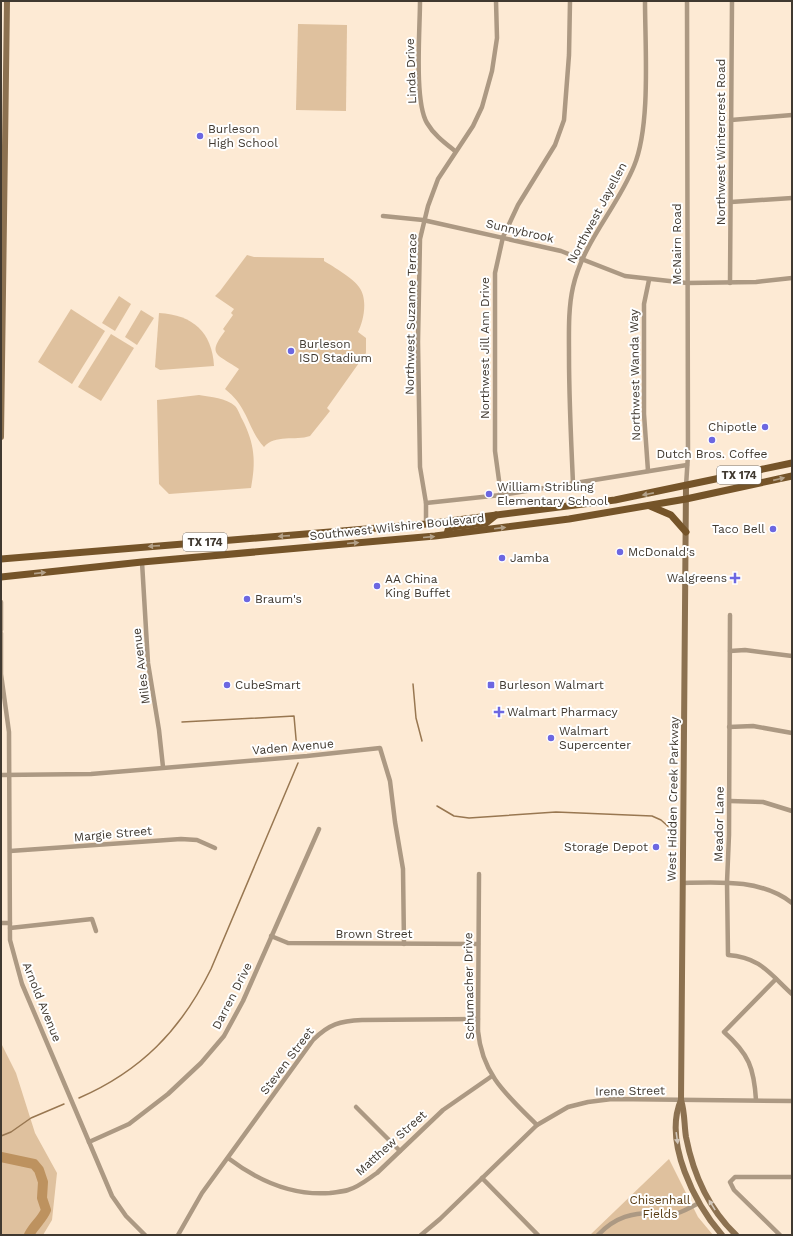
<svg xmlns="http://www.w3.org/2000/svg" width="793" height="1236" font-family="'Work Sans',sans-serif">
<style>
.green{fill:#dfc19e}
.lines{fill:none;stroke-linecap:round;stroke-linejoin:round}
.stream{stroke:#987751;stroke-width:1.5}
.river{stroke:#bd925f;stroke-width:10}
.street{stroke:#ac9983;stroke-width:4.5}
.secondary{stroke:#8c7150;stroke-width:6}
.primary{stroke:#755429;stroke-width:7}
.oneway{fill:#b3a189}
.oneway2{fill:#d1c6b9}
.poi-dot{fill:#6c67e1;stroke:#fff;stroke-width:1.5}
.labels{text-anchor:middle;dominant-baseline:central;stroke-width:4;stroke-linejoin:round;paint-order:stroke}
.shield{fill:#fff;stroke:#79746e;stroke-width:1}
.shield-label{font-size:11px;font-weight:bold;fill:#403930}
.street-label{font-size:12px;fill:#403930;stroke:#fff}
.poi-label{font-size:12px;fill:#403930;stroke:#fff;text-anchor:start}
.park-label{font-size:12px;fill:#56380e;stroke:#fff}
</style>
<rect width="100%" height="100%" fill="#fdead4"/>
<!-- green -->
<g class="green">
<polygon points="298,24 347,25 346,111 296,110"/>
<path d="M247 255 254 257 324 258V261C334 267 353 278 359 287 368 299 364 320 358 332L366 338V353L327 408 330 411 310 436C295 441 275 434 264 447 247 428 249 408 225 389L239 369C218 354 206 356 225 331L223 329 233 315 231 313 234 309 215 296 220 291Z"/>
<polygon points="119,296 131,304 115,331 102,323"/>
<polygon points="71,309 105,331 72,384 38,362"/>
<polygon points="141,310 154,318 137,345 125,337"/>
<path d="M159 313C193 315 212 332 214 366L160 370 155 367Z"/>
<polygon points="111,334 134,348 101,401 78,387"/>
<path d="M199 395C211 397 226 398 235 406 238 409 240 415 242 419 255 444 256 462 251 488L169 494 159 484 157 400Z"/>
<polygon points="1,1043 16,1073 35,1133 57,1173 52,1220 43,1235 1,1235"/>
<polygon points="669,1159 698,1217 713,1235 590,1235"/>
</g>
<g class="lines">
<!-- stream -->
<g class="stream">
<polyline points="413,684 416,718 422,741"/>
<polyline points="182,722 294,716 297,750"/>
<polyline points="437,806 454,816 469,818 556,812 652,816 661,820 671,829"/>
<path d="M79 1098C141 1071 181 1030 211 969L298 763"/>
<polyline points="1,1136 11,1132 31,1118 64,1104"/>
</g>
<!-- river -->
<path class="river" d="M1 1157 34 1164 39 1170 43 1182 42 1198 46 1210C42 1220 34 1225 29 1235"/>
<!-- street -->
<g class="street">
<path d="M420 1C420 30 414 101 427 123 434 135 445 143 455 151"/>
<polyline points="731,120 792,115"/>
<polyline points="731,202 792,198"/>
<polyline points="383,216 423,220 561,251 625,276 687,283 756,282 792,278"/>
<polyline points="730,283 732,1"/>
<polyline points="648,471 644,414 644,304 649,280"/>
<path d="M573 483C571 440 569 398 569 356 569 333 568 309 573 287 583 242 617 208 634 166 651 125 645 47 645 1"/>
<polyline points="686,486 688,455 687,1"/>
<polyline points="501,495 495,451 495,273 503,237 518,205 555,145 564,120 569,55 570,1"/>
<polyline points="426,503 501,495 687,465"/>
<polyline points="426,524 426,503 420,467 418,342 420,239 428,206 438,179 473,126 482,107 492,71 497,38 496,1"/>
<polyline points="142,562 148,663 159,730 163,767"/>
<polyline points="1,602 1,630"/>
<path d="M730 615 729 835 727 882 728 955C760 957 770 974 792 994"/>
<polyline points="1,633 1,674 9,732 10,940 22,984 112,1196 126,1216 145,1235"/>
<polyline points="730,651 745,650 792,656"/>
<polyline points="729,727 753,726 792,733"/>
<polyline points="1,775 91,774 307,756 380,748 390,781 395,822 403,869 404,944"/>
<polyline points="730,801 763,802 792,811"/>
<polyline points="10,851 181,839 197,840 215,848"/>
<path d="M479 874 478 1031C482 1075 508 1096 537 1125"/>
<path d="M683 883C719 882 762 879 792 903"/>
<polyline points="1,923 10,923"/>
<polyline points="10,928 92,919 96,931"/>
<polyline points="271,936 288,943 478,944"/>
<path d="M756 1100C754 1068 749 1054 724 1032L776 979"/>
<polyline points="356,1107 400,1151"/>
<polyline points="89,1142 129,1124 168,1094 201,1063 224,1036 243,1001 319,829"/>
<path d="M228 1158C257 1180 292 1196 330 1193 335 1192 342 1192 348 1190 359 1187 368 1179 377 1173L443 1110 492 1076"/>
<polyline points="482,1178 538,1235"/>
<path d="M178 1235 202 1193 313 1040C329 1024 340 1021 362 1020L478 1019"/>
<polyline points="421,1235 440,1219 537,1125 568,1107 588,1102 612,1099 792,1101"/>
<path d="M598 1235C615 1217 633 1212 657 1213 662 1213 668 1214 673 1214 682 1213 690 1207 699 1203"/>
<polyline points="780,1235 734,1190 730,1182 735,1177 792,1177"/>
</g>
<!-- secondary -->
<g class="secondary">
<polyline points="1,437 7,1"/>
<path d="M686 486 681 1100C685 1113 684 1124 686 1137 693 1173 709 1209 736 1235"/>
<path d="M681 1100C663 1142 695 1204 722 1235"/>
</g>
<!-- primary -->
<g class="primary">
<polyline points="650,506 671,515 686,532"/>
<polyline points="447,534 448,530 452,527 486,523 496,515"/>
<polyline points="1,559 426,524 615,500 792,463"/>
<polyline points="1,577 142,562 435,536 569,519 686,499 792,476"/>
</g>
</g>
<!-- one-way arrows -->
<defs><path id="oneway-solid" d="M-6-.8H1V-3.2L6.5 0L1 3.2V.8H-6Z"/></defs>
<g class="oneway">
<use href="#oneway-solid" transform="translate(779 479) rotate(-13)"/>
<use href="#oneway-solid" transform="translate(648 494) rotate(169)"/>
<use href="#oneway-solid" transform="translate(500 528) rotate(-7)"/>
<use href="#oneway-solid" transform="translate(284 536) rotate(176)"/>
<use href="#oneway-solid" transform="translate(429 537) rotate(-5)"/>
<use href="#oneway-solid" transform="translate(353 543) rotate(-5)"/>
<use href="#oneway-solid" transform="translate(154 546) rotate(176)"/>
<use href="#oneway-solid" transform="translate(40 573) rotate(-6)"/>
</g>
<g class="oneway2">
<use href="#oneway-solid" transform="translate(677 1138) rotate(82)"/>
<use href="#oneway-solid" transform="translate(712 1205) rotate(-122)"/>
</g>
<!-- markers -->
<g class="poi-dot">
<circle cx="200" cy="136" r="4"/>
<circle cx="291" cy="351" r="4"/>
<circle cx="765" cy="427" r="4"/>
<circle cx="712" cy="440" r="4"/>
<circle cx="489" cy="494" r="4"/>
<circle cx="773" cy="529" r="4"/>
<circle cx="620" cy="552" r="4"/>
<circle cx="502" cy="558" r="4"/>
<path d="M733 572h4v4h4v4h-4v4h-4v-4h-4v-4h4z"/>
<circle cx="377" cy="586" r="4"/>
<circle cx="247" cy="599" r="4"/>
<circle cx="227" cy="685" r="4"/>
<rect x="487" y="681" width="8" height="8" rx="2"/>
<path d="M497 706h4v4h4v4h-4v4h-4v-4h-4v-4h4z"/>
<circle cx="551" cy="738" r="4"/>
<circle cx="656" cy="847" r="4"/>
</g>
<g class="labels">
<!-- shield labels -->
<g class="shield">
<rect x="717" y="466" width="44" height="18" rx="3"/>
<rect x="183" y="533" width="44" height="18" rx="3"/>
</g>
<g class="shield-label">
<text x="739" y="475">TX 174</text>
<text x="205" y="542">TX 174</text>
</g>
<!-- street labels -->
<g class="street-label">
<text transform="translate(411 71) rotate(-92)">Linda Drive</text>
<text transform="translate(721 142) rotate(-90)">Northwest Wintercrest Road</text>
<text transform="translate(597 213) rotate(-62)">Northwest Jayellen</text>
<text transform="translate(520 231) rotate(13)">Sunnybrook</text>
<text transform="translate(677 244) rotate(-90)">McNairn Road</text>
<text transform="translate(411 314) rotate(-89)">Northwest Suzanne Terrace</text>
<text transform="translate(485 348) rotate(-90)">Northwest Jill Ann Drive</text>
<text transform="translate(635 375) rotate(-91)">Northwest Wanda Way</text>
<text transform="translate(397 527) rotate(-6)">Southwest Wilshire Boulevard</text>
<text transform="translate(141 666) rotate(-97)">Miles Avenue</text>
<text transform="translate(293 747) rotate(-5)">Vaden Avenue</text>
<text transform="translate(673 799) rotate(-89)">West Hidden Creek Parkway</text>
<text transform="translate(719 824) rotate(-89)">Meador Lane</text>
<text transform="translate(113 834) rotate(-5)">Margie Street</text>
<text x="374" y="934">Brown Street</text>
<text transform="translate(469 986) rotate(-91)">Schumacher Drive</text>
<text transform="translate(232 996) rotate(-63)">Darren Drive</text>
<text transform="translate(42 1002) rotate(68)">Arnold Avenue</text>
<text transform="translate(287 1061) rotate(-53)">Steven Street</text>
<text transform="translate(630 1091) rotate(-1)">Irene Street</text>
<text transform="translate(391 1143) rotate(-42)">Matthew Street</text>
</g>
<!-- poi labels -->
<g class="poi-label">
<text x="208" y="129">Burleson<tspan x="208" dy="14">High School</tspan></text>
<text x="299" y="344">Burleson<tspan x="299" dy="14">ISD Stadium</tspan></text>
<text x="757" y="427" text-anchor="end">Chipotle</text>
<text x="712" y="454" text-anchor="middle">Dutch Bros. Coffee</text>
<text x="497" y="487">William Stribling<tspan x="497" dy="14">Elementary School</tspan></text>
<text x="765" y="529" text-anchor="end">Taco Bell</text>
<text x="628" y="552">McDonald's</text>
<text x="510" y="558">Jamba</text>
<text x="727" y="578" text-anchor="end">Walgreens</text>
<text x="385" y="579">AA China<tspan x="385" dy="14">King Buffet</tspan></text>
<text x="255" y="599">Braum's</text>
<text x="235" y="685">CubeSmart</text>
<text x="499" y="685">Burleson Walmart</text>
<text x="507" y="712">Walmart Pharmacy</text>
<text x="559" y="731">Walmart<tspan x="559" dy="14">Supercenter</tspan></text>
<text x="648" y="847" text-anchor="end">Storage Depot</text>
</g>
<!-- park labels -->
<g class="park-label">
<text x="660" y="1200">Chisenhall<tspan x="660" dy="14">Fields</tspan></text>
</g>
</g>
<!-- border -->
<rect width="793" height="1236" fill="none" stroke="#403930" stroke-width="4"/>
</svg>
